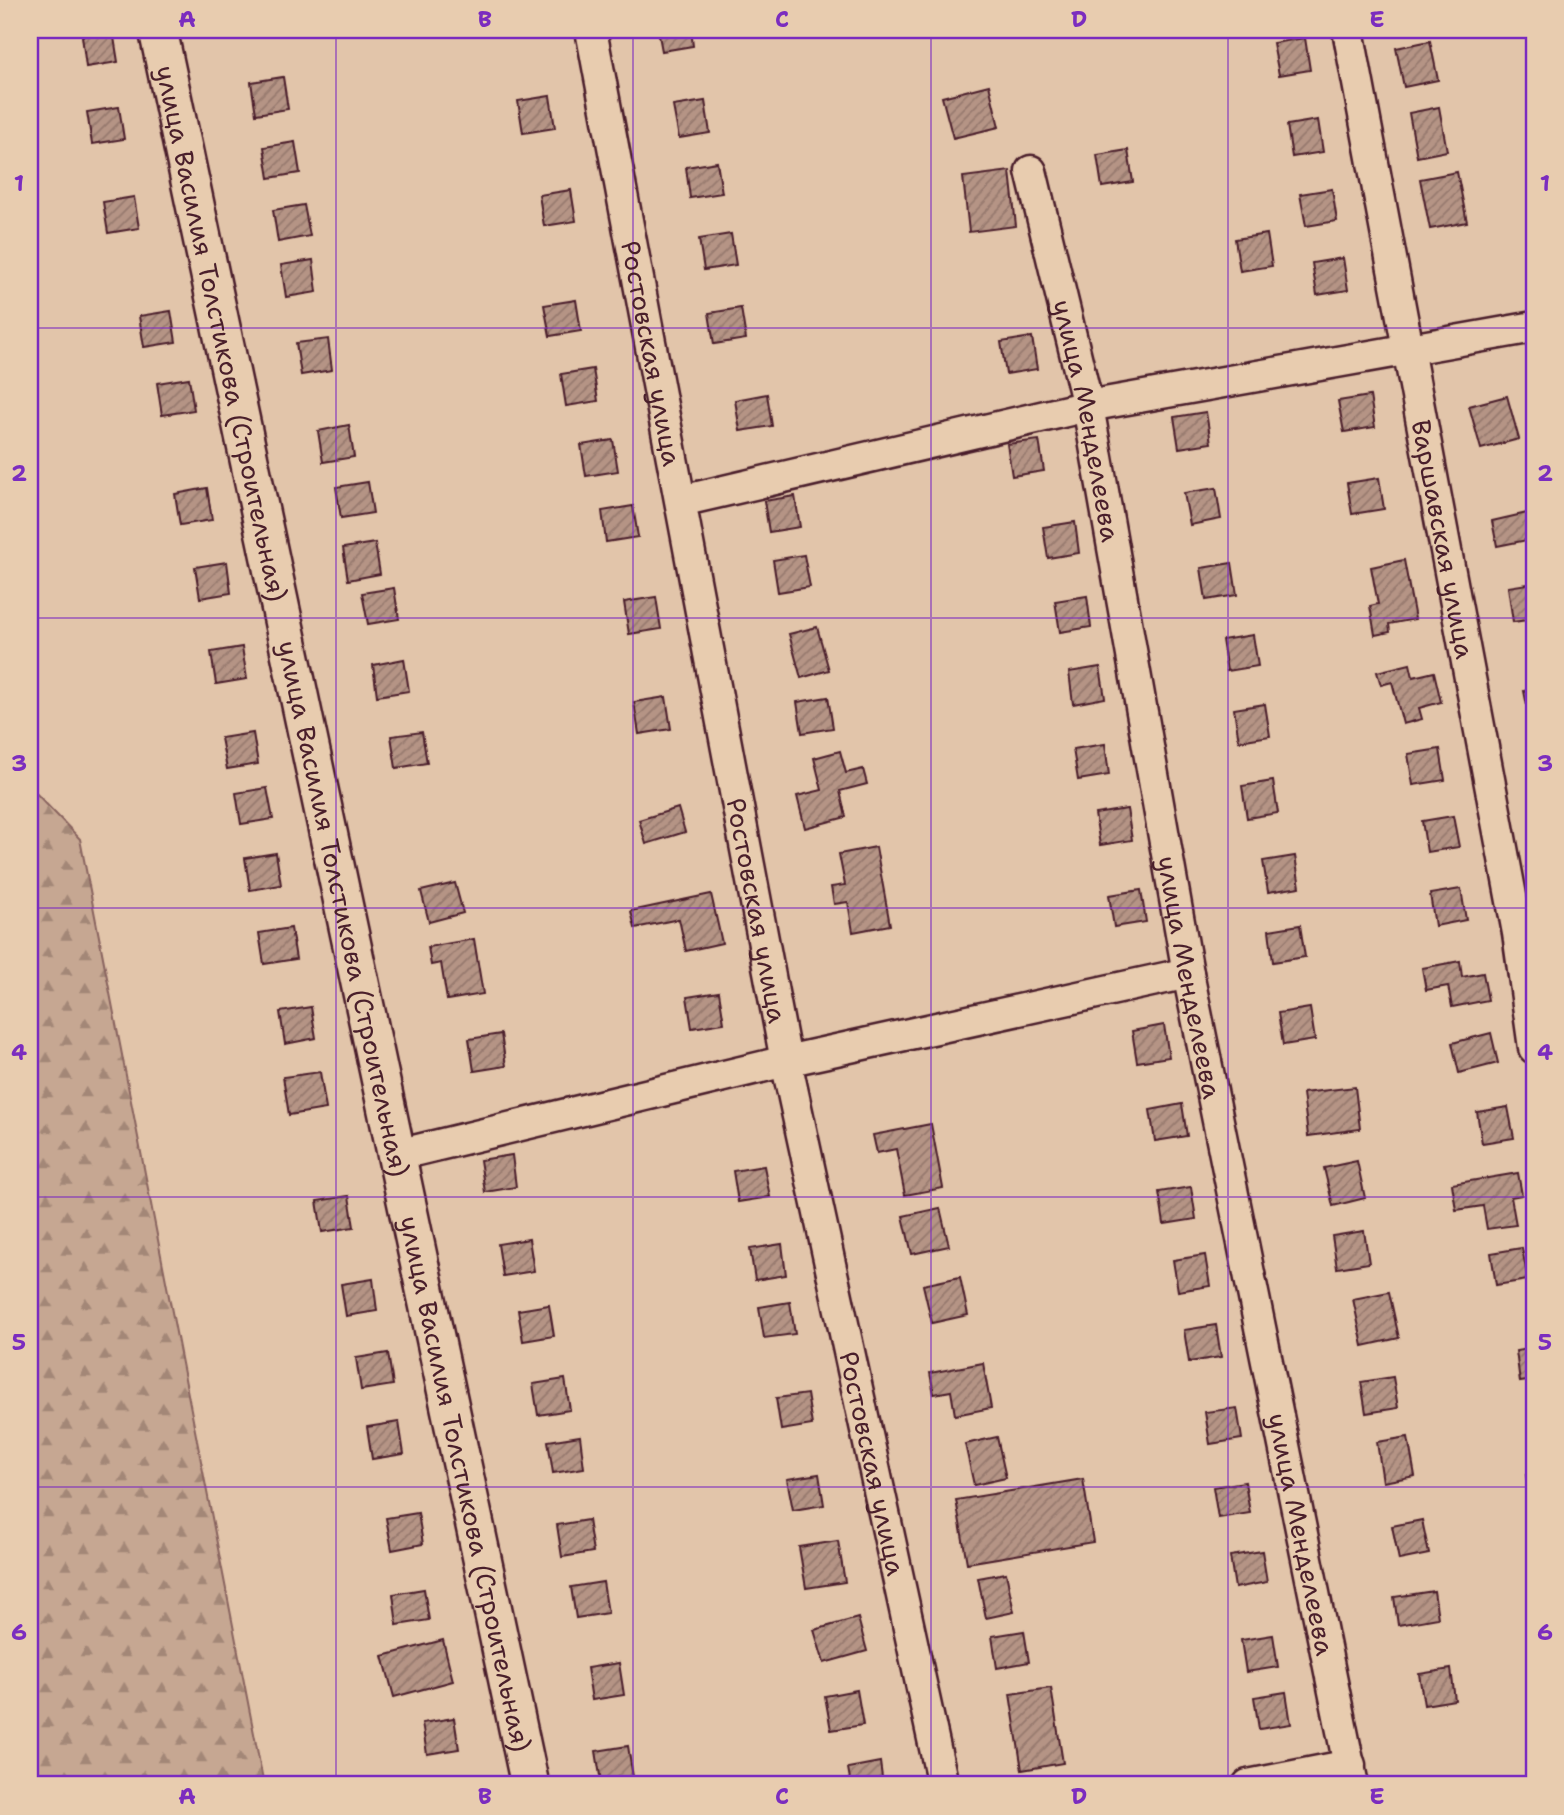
<svg xmlns="http://www.w3.org/2000/svg" width="1564" height="1815" font-family="'Shantell Sans',sans-serif">
<style>
.forest{fill:url(#forest-firs);stroke:#88635e;stroke-width:2}
.building{fill:url(#building-hatch);stroke:#4a1f2b;stroke-width:2}
.lines{fill:none;stroke-linecap:round;stroke-linejoin:round}
.minor-casing{stroke:#4a1f2b;stroke-width:35}
.major-casing{stroke:#4a1f2b;stroke-width:42}
.minor{stroke:#e8ccaf;stroke-width:30}
.major{stroke:#e8ccaf;stroke-width:37}
.grid{fill:none;stroke:#7b2cbf;stroke-width:2;stroke-opacity:0.55}
.labels{text-anchor:middle;dominant-baseline:central;stroke-width:5;stroke-linejoin:round;paint-order:stroke}
.street-label{font-size:26px;fill:#4a1f2b;stroke:#e8ccaf}
.neatline{fill:none;stroke:#7b2cbf;stroke-width:2.5}
.grid-label{font-size:23px;text-anchor:middle;font-weight:bold;fill:#7b2cbf}
</style>
<defs>
<pattern id="forest-firs" width="22" height="20" patternUnits="userSpaceOnUse" patternTransform="scale(1.75)"><rect width="22" height="20" fill="#c6a792"/><path d="M5 1l3.5 6h-7zM16 11l3.5 6h-7z" fill="#a38777"/></pattern>
<pattern id="building-hatch" width="6" height="6" patternUnits="userSpaceOnUse" patternTransform="scale(1.75)"><rect width="6" height="6" fill="#b59485"/><path d="M-1 1l2-2M0 6l6-6M5 7l2-2" fill="none" stroke="#95786d"/></pattern>
</defs>
<rect width="100%" height="100%" fill="#e2c5aa"/>
<filter id="ink" filterUnits="userSpaceOnUse"><feTurbulence type="fractalNoise" baseFrequency=".0143" numOctaves="2"/><feDisplacementMap in="SourceGraphic" scale="14" xChannelSelector="R" yChannelSelector="G"/><feConvolveMatrix kernelMatrix="1 2 1 2 8 2 1 2 1" color-interpolation-filters="sRGB"/></filter>
<g filter="url(#ink)">
<!-- forest -->
<polygon class="forest" points="30,787 80,839 264,1785 30,1785"/>
<!-- building -->
<g class="building">
<polygon points="245,30 275,30 246,34"/>
<polygon points="658,30 691,30 693,46 662,51"/>
<polygon points="113,31 118,62 86,67 82,36"/>
<polygon points="1305,38 1310,70 1279,75 1273,43"/>
<polygon points="1430,41 1438,80 1404,87 1396,48"/>
<polygon points="283,77 288,109 256,114 251,82"/>
<polygon points="989,85 999,127 953,138 942,97"/>
<polygon points="550,96 555,128 523,133 518,101"/>
<polygon points="705,101 710,133 679,138 673,106"/>
<polygon points="119,107 124,139 92,144 87,112"/>
<polygon points="1439,107 1447,151 1417,157 1409,113"/>
<polygon points="1318,120 1323,152 1292,157 1287,125"/>
<polygon points="295,142 300,173 269,178 264,147"/>
<polygon points="1128,150 1133,182 1102,187 1097,155"/>
<polygon points="717,162 722,193 690,198 686,167"/>
<polygon points="1010,171 1016,226 969,232 963,177"/>
<polygon points="1457,172 1467,222 1430,229 1420,179"/>
<polygon points="1332,189 1337,221 1306,226 1300,194"/>
<polygon points="571,190 576,221 544,226 539,195"/>
<polygon points="134,197 139,228 108,233 103,202"/>
<polygon points="304,205 310,236 278,242 273,210"/>
<polygon points="731,234 736,265 704,270 699,239"/>
<polygon points="1267,234 1272,266 1240,271 1235,239"/>
<polygon points="1343,258 1348,290 1317,295 1312,263"/>
<polygon points="313,260 317,292 286,297 281,265"/>
<polygon points="576,300 581,331 550,336 544,305"/>
<polygon points="741,308 746,339 714,344 709,313"/>
<polygon points="171,311 176,342 144,347 139,316"/>
<polygon points="1032,337 1037,369 1006,374 1001,342"/>
<polygon points="328,339 332,370 301,375 296,343"/>
<polygon points="593,369 598,401 566,406 561,374"/>
<polygon points="189,378 194,410 162,415 157,383"/>
<polygon points="767,394 772,426 740,431 735,400"/>
<polygon points="1370,396 1375,427 1344,432 1338,401"/>
<polygon points="1507,396 1519,439 1481,449 1469,406"/>
<polygon points="1206,412 1211,443 1179,448 1174,417"/>
<polygon points="349,425 354,457 323,462 318,431"/>
<polygon points="613,440 618,471 586,476 581,445"/>
<polygon points="1039,440 1044,471 1012,476 1007,444"/>
<polygon points="1379,478 1384,509 1352,514 1347,483"/>
<polygon points="368,482 373,513 341,518 336,487"/>
<polygon points="207,488 212,520 180,525 175,494"/>
<polygon points="1216,488 1221,519 1190,525 1184,493"/>
<polygon points="795,496 800,527 769,532 764,501"/>
<polygon points="633,506 638,537 606,542 602,511"/>
<polygon points="1527,513 1532,539 1497,546 1492,521"/>
<polygon points="1075,522 1079,553 1048,558 1043,527"/>
<polygon points="375,543 380,574 348,580 343,548"/>
<polygon points="804,555 810,587 778,592 773,560"/>
<polygon points="1404,560 1415,619 1389,624 1390,632 1375,635 1370,606 1378,604 1371,567"/>
<polygon points="227,562 231,593 200,598 195,567"/>
<polygon points="1232,563 1237,595 1206,600 1201,568"/>
<polygon points="1534,583 1534,619 1513,622 1508,587"/>
<polygon points="394,588 399,619 368,624 362,593"/>
<polygon points="1087,596 1091,627 1060,632 1055,601"/>
<polygon points="656,597 661,629 629,634 624,602"/>
<polygon points="817,627 829,670 801,678 789,634"/>
<polygon points="1253,635 1258,666 1227,671 1222,640"/>
<polygon points="242,647 247,679 216,684 211,652"/>
<polygon points="404,659 409,691 377,696 373,665"/>
<polygon points="1410,664 1413,677 1434,672 1441,702 1419,708 1422,719 1403,724 1392,682 1381,685 1377,672"/>
<polygon points="1100,667 1105,698 1073,704 1069,672"/>
<polygon points="1534,688 1534,740 1524,691"/>
<polygon points="666,697 671,729 639,734 634,702"/>
<polygon points="828,697 833,728 802,733 797,702"/>
<polygon points="1265,704 1270,736 1239,741 1234,709"/>
<polygon points="422,732 427,763 396,768 391,736"/>
<polygon points="253,733 258,764 227,769 221,738"/>
<polygon points="1105,744 1109,775 1078,780 1073,749"/>
<polygon points="1440,749 1445,780 1413,785 1408,754"/>
<polygon points="840,751 846,773 863,769 867,784 840,791 846,817 805,828 797,796 822,790 814,758"/>
<polygon points="1273,781 1278,813 1247,818 1242,786"/>
<polygon points="267,788 273,819 241,824 236,793"/>
<polygon points="678,808 685,832 646,844 639,820"/>
<polygon points="1127,809 1132,840 1100,845 1095,814"/>
<polygon points="1453,816 1459,847 1427,852 1422,821"/>
<polygon points="876,847 890,925 853,932 848,902 834,904 831,887 845,885 839,854"/>
<polygon points="276,853 281,885 250,890 245,858"/>
<polygon points="1295,856 1300,887 1268,892 1263,861"/>
<polygon points="455,883 463,913 429,922 421,891"/>
<polygon points="1461,889 1466,920 1435,926 1430,894"/>
<polygon points="1141,890 1146,922 1114,927 1109,895"/>
<polygon points="711,894 722,943 686,951 679,919 635,928 631,911"/>
<polygon points="1300,925 1305,957 1273,962 1269,930"/>
<polygon points="291,928 296,959 264,964 259,933"/>
<polygon points="474,939 483,994 447,1000 441,963 431,965 428,947"/>
<polygon points="1460,961 1462,977 1483,973 1488,1000 1452,1007 1448,986 1426,990 1422,968"/>
<polygon points="719,992 724,1023 692,1028 687,997"/>
<polygon points="311,1007 316,1038 285,1044 280,1012"/>
<polygon points="1310,1008 1315,1040 1283,1045 1278,1013"/>
<polygon points="1164,1025 1169,1057 1137,1062 1132,1031"/>
<polygon points="1491,1033 1498,1063 1459,1073 1452,1043"/>
<polygon points="501,1034 506,1066 474,1071 469,1039"/>
<polygon points="320,1072 326,1109 289,1115 283,1077"/>
<polygon points="1355,1087 1360,1129 1308,1136 1303,1093"/>
<polygon points="1182,1104 1187,1136 1155,1141 1150,1110"/>
<polygon points="1508,1107 1514,1138 1482,1143 1477,1112"/>
<polygon points="931,1124 943,1188 905,1195 896,1149 877,1153 873,1135"/>
<polygon points="512,1155 516,1187 485,1192 480,1160"/>
<polygon points="1357,1161 1365,1198 1333,1206 1324,1168"/>
<polygon points="764,1166 770,1197 738,1202 733,1171"/>
<polygon points="1518,1173 1522,1195 1511,1197 1516,1225 1487,1229 1483,1206 1456,1210 1452,1184"/>
<polygon points="1191,1187 1196,1219 1164,1224 1159,1192"/>
<polygon points="349,1196 354,1227 322,1232 317,1201"/>
<polygon points="940,1208 949,1246 912,1254 903,1216"/>
<polygon points="1364,1231 1369,1263 1337,1268 1332,1236"/>
<polygon points="529,1239 534,1271 503,1276 498,1244"/>
<polygon points="782,1244 786,1275 755,1280 750,1249"/>
<polygon points="1522,1248 1528,1280 1496,1285 1491,1253"/>
<polygon points="1205,1255 1210,1286 1178,1291 1173,1260"/>
<polygon points="960,1277 968,1315 932,1323 923,1285"/>
<polygon points="373,1279 377,1311 346,1316 341,1284"/>
<polygon points="1389,1292 1399,1338 1363,1346 1353,1299"/>
<polygon points="790,1302 795,1334 764,1338 759,1307"/>
<polygon points="549,1305 554,1336 523,1341 518,1310"/>
<polygon points="1216,1325 1221,1357 1189,1362 1184,1330"/>
<polygon points="1534,1348 1534,1380 1520,1382 1516,1351"/>
<polygon points="388,1353 393,1385 361,1390 356,1358"/>
<polygon points="983,1363 991,1408 955,1415 951,1391 934,1394 930,1373"/>
<polygon points="1393,1377 1398,1408 1366,1413 1361,1382"/>
<polygon points="565,1379 570,1410 538,1415 533,1384"/>
<polygon points="807,1394 812,1425 781,1430 776,1398"/>
<polygon points="1237,1408 1242,1439 1210,1444 1205,1412"/>
<polygon points="399,1422 404,1454 372,1459 367,1427"/>
<polygon points="580,1436 584,1468 553,1473 548,1441"/>
<polygon points="997,1437 1006,1478 974,1485 965,1444"/>
<polygon points="1408,1437 1415,1476 1383,1482 1377,1442"/>
<polygon points="819,1474 824,1505 793,1510 787,1479"/>
<polygon points="1534,1474 1534,1515 1526,1475"/>
<polygon points="1083,1479 1093,1542 967,1563 956,1500"/>
<polygon points="1245,1482 1250,1513 1218,1518 1213,1487"/>
<polygon points="418,1513 423,1544 392,1550 386,1518"/>
<polygon points="588,1520 593,1552 562,1557 557,1525"/>
<polygon points="1422,1520 1429,1554 1399,1560 1392,1526"/>
<polygon points="838,1541 845,1582 806,1588 799,1547"/>
<polygon points="1262,1551 1267,1582 1235,1588 1230,1556"/>
<polygon points="1006,1573 1014,1612 986,1618 978,1578"/>
<polygon points="603,1582 608,1613 576,1618 571,1587"/>
<polygon points="424,1589 429,1620 397,1625 393,1594"/>
<polygon points="1434,1591 1438,1618 1398,1625 1394,1597"/>
<polygon points="858,1618 867,1651 824,1663 814,1630"/>
<polygon points="1024,1631 1029,1662 997,1668 992,1636"/>
<polygon points="1273,1635 1278,1667 1246,1672 1241,1640"/>
<polygon points="443,1640 453,1681 394,1697 383,1656"/>
<polygon points="619,1663 624,1695 592,1700 587,1668"/>
<polygon points="1451,1669 1455,1700 1424,1705 1419,1674"/>
<polygon points="1051,1688 1063,1763 1022,1770 1010,1694"/>
<polygon points="857,1690 863,1725 831,1730 825,1696"/>
<polygon points="1286,1692 1291,1724 1259,1729 1254,1697"/>
<polygon points="454,1718 459,1749 427,1754 422,1723"/>
<polygon points="628,1746 633,1777 601,1782 596,1751"/>
<polygon points="880,1762 883,1785 851,1785 848,1768"/>
</g>
<g class="lines">
<!-- minor casing -->
<g class="minor-casing">
<g id="minor">
<path id="s1" d="M591 30 786 1061 943 1785"/>
<path id="s2" d="M1348 30 1518 933 1534 1048"/>
<path id="s3" d="M1031 171 1088 406 1188 973 1353 1785"/>
<polyline points="681,501 1088,406 1534,327"/>
<polyline points="397,1155 786,1061 1188,973"/>
<polyline points="1248,1785 1350,1765"/>
</g>
</g>
<!-- major casing -->
<g class="major-casing">
<g id="major">
<path id="s4" d="M158 30 530 1785"/>
</g>
</g>
<!-- minor -->
<use href="#minor" class="minor"/>
<!-- major -->
<use href="#major" class="major"/>
</g>
</g>
<!-- grid -->
<path class="grid" d="M336 30V1785M633 30V1785M931 30V1785M1228 30V1785M30 328H1534M30 618H1534M30 908H1534M30 1197H1534M30 1487H1534"/>
<g class="labels">
<!-- street labels -->
<g class="street-label">
<text stroke="none"><textPath href="#s4" startOffset="310">улица Василия Толстикова (Строительная)</textPath></text>
<text stroke="none"><textPath href="#s1" startOffset="329">Ростовская улица</textPath></text>
<text stroke="none"><textPath href="#s3" startOffset="256">улица Менделеева</textPath></text>
<text stroke="none"><textPath href="#s2" startOffset="518">Варшавская улица</textPath></text>
<text stroke="none"><textPath href="#s4" startOffset="898">улица Василия Толстикова (Строительная)</textPath></text>
<text stroke="none"><textPath href="#s1" startOffset="896">Ростовская улица</textPath></text>
<text stroke="none"><textPath href="#s3" startOffset="822">улица Менделеева</textPath></text>
<text stroke="none"><textPath href="#s1" startOffset="1461">Ростовская улица</textPath></text>
<text stroke="none"><textPath href="#s4" startOffset="1486">улица Василия Толстикова (Строительная)</textPath></text>
<text stroke="none"><textPath href="#s3" startOffset="1390">улица Менделеева</textPath></text>
</g>
</g>
<!-- margin -->
<rect width="1564" height="1815" fill="none" stroke="#e8ccaf" stroke-width="77"/>
<rect x="38" y="38" width="1488" height="1738" class="neatline"/>
<g class="grid-label">
<text x="187" y="27">A</text>
<text x="485" y="27">B</text>
<text x="782" y="27">C</text>
<text x="1079" y="27">D</text>
<text x="1377" y="27">E</text>
<text x="19" y="191">1</text>
<text x="1545" y="191">1</text>
<text x="19" y="481">2</text>
<text x="1545" y="481">2</text>
<text x="19" y="771">3</text>
<text x="1545" y="771">3</text>
<text x="19" y="1060">4</text>
<text x="1545" y="1060">4</text>
<text x="19" y="1350">5</text>
<text x="1545" y="1350">5</text>
<text x="19" y="1640">6</text>
<text x="1545" y="1640">6</text>
<text x="187" y="1804">A</text>
<text x="485" y="1804">B</text>
<text x="782" y="1804">C</text>
<text x="1079" y="1804">D</text>
<text x="1377" y="1804">E</text>
</g>
</svg>
